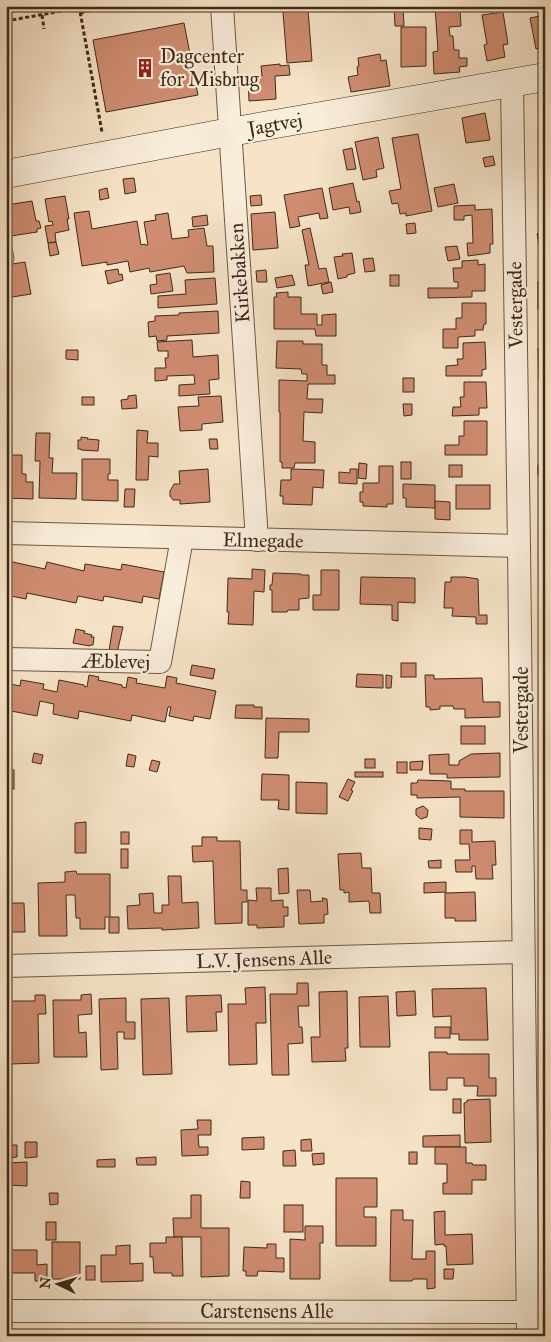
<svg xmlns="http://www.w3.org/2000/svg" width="551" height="1342" font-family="'IM FELL Great Primer',serif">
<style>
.building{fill:#cf8c71;stroke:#3f2a16}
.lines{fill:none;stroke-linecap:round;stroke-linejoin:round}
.lane-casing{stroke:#6d5842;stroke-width:13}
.street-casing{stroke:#6d5842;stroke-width:24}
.secondary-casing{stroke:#3f2a16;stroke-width:29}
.path{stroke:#3f2a16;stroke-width:3;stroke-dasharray:4 2.5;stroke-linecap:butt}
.lane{stroke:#f9eddb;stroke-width:11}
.street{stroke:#f9eddb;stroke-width:22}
.secondary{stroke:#f9eddb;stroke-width:28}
.labels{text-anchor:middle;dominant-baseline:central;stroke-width:4.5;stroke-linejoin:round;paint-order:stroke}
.poi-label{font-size:20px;fill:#3f2a16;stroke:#f9eddb;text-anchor:start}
.street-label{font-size:20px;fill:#3f2a16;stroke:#f9eddb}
</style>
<rect width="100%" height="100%" fill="#f6e3c8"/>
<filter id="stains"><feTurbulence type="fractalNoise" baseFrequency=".004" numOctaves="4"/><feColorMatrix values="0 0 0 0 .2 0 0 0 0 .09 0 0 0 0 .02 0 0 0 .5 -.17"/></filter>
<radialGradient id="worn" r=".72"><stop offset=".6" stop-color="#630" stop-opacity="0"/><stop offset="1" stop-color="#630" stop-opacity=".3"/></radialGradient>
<!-- building -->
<g class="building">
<polygon points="394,6 403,6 404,26 395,26"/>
<polygon points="435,6 452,6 452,10 460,9 461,26 449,27 450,36 453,36 454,50 459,50 459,58 467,58 467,66 459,67 460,72 434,74 433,52 438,51"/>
<polygon points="308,10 312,61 287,63 283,12"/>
<polygon points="503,12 508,44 503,45 505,57 487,61 484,45 487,44 482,15"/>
<polygon points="545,15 545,47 536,49 530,18"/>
<polygon points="184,23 198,95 106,112 93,40"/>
<polygon points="401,27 426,27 426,66 401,67"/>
<polygon points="380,54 381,61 386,60 390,86 351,92 348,77 358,75 357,67 359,66 358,58"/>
<polygon points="280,64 280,66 289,65 290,75 275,76 276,99 249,101 248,77 262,76 261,66"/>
<polygon points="485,113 490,140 466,143 462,118"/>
<polygon points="418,134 432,211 406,216 406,213 400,214 398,203 392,204 389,191 401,189 392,138"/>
<polygon points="378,137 384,168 376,170 377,177 363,180 355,142"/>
<polygon points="352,148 356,169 347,170 343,150"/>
<polygon points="493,156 495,165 485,167 483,158"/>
<polygon points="134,178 136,192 125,194 123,179"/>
<polygon points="353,183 357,202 359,201 361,212 350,214 349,207 333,210 329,188"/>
<polygon points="454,184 458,203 438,207 434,188"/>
<polygon points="107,188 109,198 100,200 99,190"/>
<polygon points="322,188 328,218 320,219 319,213 298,217 300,226 290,228 284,195"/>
<polygon points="261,195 262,205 251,206 250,196"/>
<polygon points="65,196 69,219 67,219 69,230 55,233 56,242 48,243 45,226 53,225 52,221 49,222 45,199"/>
<polygon points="32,201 36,221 39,221 41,228 37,229 37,232 11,236 6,205"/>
<polygon points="475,205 475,210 492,209 493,244 490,244 490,253 468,256 467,243 473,243 472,215 464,216 464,220 454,220 454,206"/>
<polygon points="89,211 92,229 137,221 141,245 145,244 145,245 148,245 144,222 156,220 155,215 168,213 172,239 189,237 188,230 204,228 207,246 213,246 214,272 187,273 184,266 150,272 149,268 130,272 128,261 107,265 107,262 82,266 74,213"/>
<polygon points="275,212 278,248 253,250 251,214"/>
<polygon points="207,215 208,225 193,227 192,217"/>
<polygon points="415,223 416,233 407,234 406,224"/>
<polygon points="310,228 319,269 326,268 329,282 308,286 305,265 309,265 302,230"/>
<polygon points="545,232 545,246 544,242 539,243 537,234"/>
<polygon points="56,242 59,254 50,256 48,243"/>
<polygon points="457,246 460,259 448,261 445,247"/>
<polygon points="352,253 355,273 347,275 347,277 338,279 334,257 343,256 342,254"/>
<polygon points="373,258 375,271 365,272 363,259"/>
<polygon points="478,260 478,265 485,264 485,291 472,291 472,297 428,298 428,288 458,288 458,282 454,282 453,268 462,268 462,261"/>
<polygon points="25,262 31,294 6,298 6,265"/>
<polygon points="118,269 119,275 122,274 123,280 108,284 105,271"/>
<polygon points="266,270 267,282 257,282 256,271"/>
<polygon points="170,273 173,291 151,294 150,285 157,284 156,275"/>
<polygon points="292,275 295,285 277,288 275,278"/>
<rect x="390" y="275" width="9" height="11"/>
<polygon points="215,278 217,304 158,308 158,296 186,294 185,280"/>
<polygon points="331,282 333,292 323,294 321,285"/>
<rect x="538" y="282" width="7" height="27"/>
<polygon points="288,292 288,297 301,297 301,314 317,314 317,325 322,325 322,315 336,314 336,336 316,336 315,329 274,329 274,297 277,297 276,293"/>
<polygon points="462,303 486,303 486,324 484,324 483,330 475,330 475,336 458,337 458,348 443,348 443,329 456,329 456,318 462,318"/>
<polygon points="218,311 219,333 167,336 167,340 157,341 156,336 149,337 148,322 155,321 155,316 179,315 179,313"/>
<polygon points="192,340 193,357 218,355 219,379 209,380 210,394 179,396 179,385 195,384 194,375 167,376 167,380 155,381 155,368 166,368 165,358 168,358 168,351 158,351 157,342"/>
<polygon points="277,341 303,341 303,344 322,344 322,365 327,365 327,375 335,375 335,384 308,384 307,399 323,399 322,413 304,412 303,441 315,442 315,463 295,463 294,468 282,468 282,462 280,462 280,412 279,412 279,380 307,381 307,374 302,374 301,369 276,368"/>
<polygon points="485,342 486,369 482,370 482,376 446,376 446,366 458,365 457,359 463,359 463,343"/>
<polygon points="538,348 545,348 545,382 539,382"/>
<polygon points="66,350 78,350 78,360 66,359"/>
<rect x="403" y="378" width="11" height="14"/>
<polygon points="464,382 486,382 487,408 479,408 479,415 452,416 453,407 461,407 460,397 464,397"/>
<polygon points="136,395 137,408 122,409 121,400 128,399 128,396"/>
<polygon points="221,396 223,422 202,424 202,430 180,431 178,407 199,406 198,397"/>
<rect x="82" y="397" width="12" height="8"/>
<polygon points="403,404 412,404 412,415 404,416"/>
<polygon points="464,421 487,421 487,455 445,455 445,445 459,445 459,436 464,436"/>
<polygon points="137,430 148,431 147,443 158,443 158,457 149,456 148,480 136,480"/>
<polygon points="36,433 50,433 49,458 53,458 52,473 77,473 76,499 39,498 40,461 35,461"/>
<polygon points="81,437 88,438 87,439 99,440 98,451 81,450 81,449 78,449 78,440 81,440"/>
<polygon points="209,439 217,439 218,449 210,449"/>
<polygon points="6,455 22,455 22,474 26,474 26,482 33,482 33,499 6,498"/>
<polygon points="82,459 110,459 110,474 108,474 108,480 118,480 118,501 82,500"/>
<rect x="401" y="462" width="10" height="17"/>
<polygon points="359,463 367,464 366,479 358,478"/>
<polygon points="545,464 545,475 538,475 538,465"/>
<rect x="449" y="465" width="13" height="12"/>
<polygon points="379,466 393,466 393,504 387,504 387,507 363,506 363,502 360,502 360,492 363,492 363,483 379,483"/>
<polygon points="208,469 210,502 180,504 180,500 173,500 170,496 170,491 174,484 180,484 179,471"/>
<polygon points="291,469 324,470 323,488 313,487 312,505 283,504 283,496 280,496 281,480 291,480"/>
<polygon points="350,469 357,469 357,484 339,483 339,472 350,473"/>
<polygon points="403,484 435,485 435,508 406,507 406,498 403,498"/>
<rect x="456" y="485" width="34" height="24"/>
<polygon points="125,489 135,489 134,507 124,507"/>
<polygon points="435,501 450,502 450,520 435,519"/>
<polygon points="8,561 45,569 47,562 84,571 85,564 121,570 122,564 164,572 159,599 143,596 142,603 104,596 103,601 78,596 76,603 27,593 26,599 6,595 6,569"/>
<polygon points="252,569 265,570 264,592 254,591 253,625 228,624 229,612 227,612 228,578 252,579"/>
<polygon points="321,570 339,570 339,610 313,610 313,595 321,595"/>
<polygon points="273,573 301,574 301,575 309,575 309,598 299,599 299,610 288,610 287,612 272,612 272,590 270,590 270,585 272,585"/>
<polygon points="361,577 415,578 415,603 398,602 398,621 392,620 392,605 360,604"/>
<polygon points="451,577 465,577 478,579 479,615 487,615 487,624 476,624 476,617 452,616 453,608 444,608 445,582 451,582"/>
<polygon points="113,626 123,627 117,653 109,651"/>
<polygon points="76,629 85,631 84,633 92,635 91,637 94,637 93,645 90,645 90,646 73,643"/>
<rect x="401" y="663" width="15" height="14"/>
<polygon points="192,665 215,669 213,679 190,675"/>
<polygon points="357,674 383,675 383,688 356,687"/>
<polygon points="89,675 99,677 98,680 122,685 122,687 126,688 128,677 137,679 136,683 165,688 167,676 177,678 176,683 216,691 210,719 194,716 193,721 169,716 171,707 168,707 165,722 132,715 131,721 79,711 78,719 53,714 54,704 40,701 37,716 6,710 6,683 20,686 21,680 44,684 43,689 57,692 59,680 84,685 84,686 87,687"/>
<polygon points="386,675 392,676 391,688 386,688"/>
<polygon points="425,675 434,675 434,679 482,678 483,702 500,702 500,717 465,718 465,709 454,709 453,706 440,706 440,709 430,710 430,707 426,707"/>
<polygon points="236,705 254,705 254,707 262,707 262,719 235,718"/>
<polygon points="266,718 309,719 309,732 279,732 278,758 265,758"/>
<rect x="461" y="726" width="24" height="18"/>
<polygon points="34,753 43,755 41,764 32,762"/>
<polygon points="500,753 500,777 447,778 447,774 430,774 429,755 449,754 449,765 459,765 459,761 471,754"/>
<polygon points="128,754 136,756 134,767 126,766"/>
<rect x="365" y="759" width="10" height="9"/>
<polygon points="152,760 160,762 157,772 149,770"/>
<polygon points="423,761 422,770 410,770 410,762"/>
<rect x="397" y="762" width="10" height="11"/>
<rect x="6" y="770" width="8" height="19"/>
<rect x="355" y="772" width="28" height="5"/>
<polygon points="262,774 289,775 289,810 278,809 279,800 261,800"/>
<polygon points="348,779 355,782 351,790 353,791 348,801 339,797"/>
<polygon points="418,780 451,781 451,789 465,789 465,791 504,791 504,818 460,817 460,797 417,798 417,795 411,795 411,783 417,783"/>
<polygon points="296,782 327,783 327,814 296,813"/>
<polygon points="423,806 428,810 427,817 421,819 416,815 416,809"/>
<polygon points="86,822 86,853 75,853 75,823"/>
<polygon points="419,828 432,829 431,840 419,839"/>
<polygon points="460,830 472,830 472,842 495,841 496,865 492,865 493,879 476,879 475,866 472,866 472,872 456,872 455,860 470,860 469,844 460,844"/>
<rect x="121" y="832" width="8" height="12"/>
<polygon points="202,837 217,837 217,841 240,841 241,890 247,890 247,902 242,902 242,923 215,924 213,861 193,862 192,846 202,846"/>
<rect x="121" y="849" width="7" height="19"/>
<polygon points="361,853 362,868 371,868 372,893 380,893 381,913 370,913 369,901 349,902 349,892 344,893 344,890 340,890 338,854"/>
<polygon points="441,860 441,868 429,868 428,861"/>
<polygon points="288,868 289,893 279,894 278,869"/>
<polygon points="76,871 77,874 110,874 110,917 119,917 119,933 109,933 109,917 105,917 105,929 80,929 80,918 76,918 75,895 66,895 67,936 39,936 38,883 65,882 65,872"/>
<polygon points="168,876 181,876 182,903 198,902 199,928 162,930 162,928 128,929 127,906 140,905 139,894 153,893 154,913 162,913 162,905 169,905"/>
<polygon points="446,882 446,893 475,892 476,921 455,921 455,918 445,918 445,892 424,893 424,883"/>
<polygon points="256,888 271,888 271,901 283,900 283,907 288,907 288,916 284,916 284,927 257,928 257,925 248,925 248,900 257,901"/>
<polygon points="297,890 310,890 311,902 323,901 322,898 323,898 327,899 328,914 324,915 324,923 299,924"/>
<polygon points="6,903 24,903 25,932 6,932"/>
<polygon points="297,983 308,983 309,1006 298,1006 299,1027 302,1027 303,1043 288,1044 289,1075 272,1075 270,994 297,994"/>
<polygon points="265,987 266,1023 256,1023 257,1064 229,1065 228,1004 246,1004 245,988"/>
<polygon points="486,988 488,1040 459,1040 459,1034 451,1034 451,1016 433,1017 432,989"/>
<polygon points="347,991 348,1048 345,1048 346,1061 312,1062 311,1037 320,1037 319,992"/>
<polygon points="415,991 416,1015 397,1016 396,992"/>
<polygon points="91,994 92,1014 78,1015 79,1033 86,1032 87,1057 54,1057 53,1000 81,1000 81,995"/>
<polygon points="35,995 45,995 46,1014 38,1014 39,1063 11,1064 11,1054 6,1055 6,1043 11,1042 10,1023 7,1023 7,1012 10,1012 9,1001 35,1001"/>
<polygon points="221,995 222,1012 216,1012 217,1031 187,1032 186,996"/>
<polygon points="388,996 390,1047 360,1047 359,997"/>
<polygon points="126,998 126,1022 135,1022 135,1039 124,1039 124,1032 117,1032 118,1069 101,1070 99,999"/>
<polygon points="169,998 172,1074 143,1075 141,999"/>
<rect x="435" y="1027" width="15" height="11"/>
<polygon points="429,1052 447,1052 447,1054 489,1054 489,1078 496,1078 496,1096 477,1096 478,1086 464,1086 464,1078 447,1078 447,1090 430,1090"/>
<rect x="453" y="1099" width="8" height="14"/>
<polygon points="490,1099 491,1142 465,1143 464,1103 467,1102 467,1100"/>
<polygon points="197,1120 211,1120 211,1135 198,1135 199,1147 208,1147 208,1155 182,1156 181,1130 198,1129"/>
<polygon points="460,1135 460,1147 423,1147 423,1136"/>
<polygon points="264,1137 264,1149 242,1150 242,1138"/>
<polygon points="311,1139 312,1151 301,1151 301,1140"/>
<polygon points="25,1142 37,1142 37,1157 25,1158"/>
<polygon points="7,1145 17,1145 17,1157 8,1158"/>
<polygon points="435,1147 466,1147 466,1163 472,1163 473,1165 486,1165 486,1180 472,1180 472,1194 443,1194 443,1183 447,1183 447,1164 435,1164"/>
<polygon points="295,1150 296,1166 283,1166 283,1151"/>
<rect x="409" y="1152" width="8" height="12"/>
<polygon points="324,1153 324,1164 313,1165 312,1154"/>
<polygon points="156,1157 156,1165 137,1165 136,1158"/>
<polygon points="115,1159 115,1167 97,1167 97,1160"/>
<polygon points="27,1162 27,1186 6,1185 6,1163"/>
<polygon points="336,1178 377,1178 377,1207 364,1207 364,1217 376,1217 376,1246 336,1246"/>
<polygon points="241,1181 250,1182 250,1198 240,1198"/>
<polygon points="49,1193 58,1193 58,1204 50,1205"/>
<polygon points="191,1195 201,1195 201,1228 229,1228 229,1276 201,1277 201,1237 174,1237 173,1218 191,1218"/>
<rect x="284" y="1205" width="19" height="27"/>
<polygon points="391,1210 403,1210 403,1220 413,1220 412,1259 426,1259 426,1251 435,1251 435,1288 427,1289 427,1279 413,1279 412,1281 390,1281"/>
<polygon points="445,1211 445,1235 472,1234 473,1264 447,1265 446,1246 444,1246 444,1244 435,1245 434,1212"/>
<rect x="46" y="1222" width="10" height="18"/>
<polygon points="305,1226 323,1226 323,1243 320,1243 320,1279 290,1279 290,1239 305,1240"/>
<polygon points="166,1237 182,1237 183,1276 172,1276 172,1273 154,1273 153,1257 150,1257 150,1243 166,1243"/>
<rect x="52" y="1242" width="28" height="37"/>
<polygon points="267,1244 276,1244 276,1258 284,1258 284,1272 258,1271 257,1276 246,1276 246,1271 243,1271 244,1247 267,1248"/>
<polygon points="130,1245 130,1264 143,1263 143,1281 101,1282 101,1255 116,1255 116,1246"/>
<polygon points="6,1250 37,1250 37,1265 47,1264 47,1281 35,1281 35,1273 6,1273"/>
<rect x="86" y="1266" width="9" height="14"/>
<polygon points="444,1269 454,1269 453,1279 444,1279"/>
</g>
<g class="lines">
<!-- lane casing -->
<g class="lane-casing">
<polyline id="lane" points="6,248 8,259"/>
</g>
<!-- street casing -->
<g class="street-casing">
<g id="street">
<polyline points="222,6 257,540"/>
<polyline points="512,83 519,546 528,1336"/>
<polyline points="6,533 519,546"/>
<polyline points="6,659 160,662 182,538"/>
<polyline points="6,966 523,952"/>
<polyline points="6,1311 527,1312"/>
</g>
</g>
<!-- secondary casing -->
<g class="secondary-casing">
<polyline id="secondary" points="6,174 230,132 545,77"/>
</g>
<!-- path -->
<g class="path">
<polyline points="79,6 102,132"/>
<polyline points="80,13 113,6"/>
<polyline points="42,15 44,29"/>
<polyline points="6,21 79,8"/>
</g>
<!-- lane -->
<use href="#lane" class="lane"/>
<!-- street -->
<use href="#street" class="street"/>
<!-- secondary -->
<use href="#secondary" class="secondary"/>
</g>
<!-- icons -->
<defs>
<g id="building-bare" transform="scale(1.5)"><path d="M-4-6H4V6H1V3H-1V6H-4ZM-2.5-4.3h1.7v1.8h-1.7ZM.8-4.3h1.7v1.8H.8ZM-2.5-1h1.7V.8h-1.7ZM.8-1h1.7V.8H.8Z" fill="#8f2418" stroke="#f9eddb" stroke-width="2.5" paint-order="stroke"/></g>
</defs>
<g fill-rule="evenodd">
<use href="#building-bare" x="145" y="68"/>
</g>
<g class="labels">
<!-- poi labels -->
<g class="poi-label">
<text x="160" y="56">Dagcenter<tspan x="160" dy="23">for Misbrug</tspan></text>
</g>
<!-- street labels -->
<g class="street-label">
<text transform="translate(275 124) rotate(-10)">Jagtvej</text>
<text transform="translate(239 273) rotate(-94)">Kirkebakken</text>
<text transform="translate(515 305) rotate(-91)">Vestergade</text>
<text transform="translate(263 540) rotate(1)">Elmegade</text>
<text transform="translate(116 661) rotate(1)">Æblevej</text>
<text transform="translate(521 710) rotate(-90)">Vestergade</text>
<text transform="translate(264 959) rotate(-2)">L.V. Jensens Alle</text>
<text x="267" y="1311">Carstensens Alle</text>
</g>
</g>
<!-- margin -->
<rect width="551" height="1342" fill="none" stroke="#f6e3c8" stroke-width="25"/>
<rect x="8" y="8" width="536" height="1327" fill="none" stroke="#3f2a16" stroke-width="2.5"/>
<rect x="12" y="12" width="526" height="1317" fill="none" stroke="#3f2a16"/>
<!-- north arrow -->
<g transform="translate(58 1284) rotate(275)" stroke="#f9eddb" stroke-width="4" paint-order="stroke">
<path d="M0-4L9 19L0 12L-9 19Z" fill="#3f2a16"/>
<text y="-8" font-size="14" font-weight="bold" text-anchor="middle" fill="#3f2a16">N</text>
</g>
<rect width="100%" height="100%" filter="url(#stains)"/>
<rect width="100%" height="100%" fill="url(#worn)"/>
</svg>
